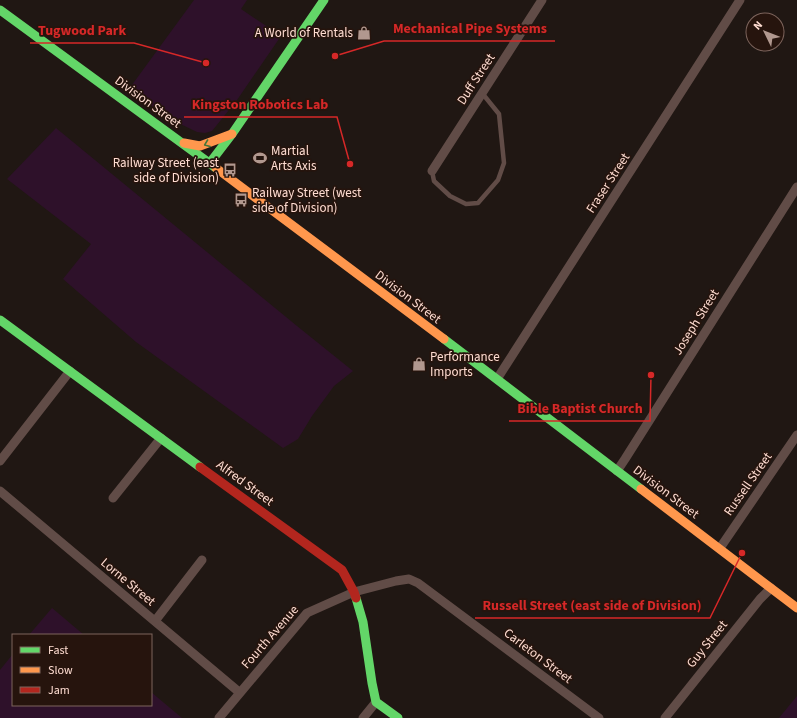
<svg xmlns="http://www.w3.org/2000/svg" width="797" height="718" font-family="'Source Sans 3',sans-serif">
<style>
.green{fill:#2e112a}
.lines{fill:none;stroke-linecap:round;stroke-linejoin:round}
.lane{stroke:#614c47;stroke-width:4.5}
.street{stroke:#614c47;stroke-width:9}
.fast{stroke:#63d668;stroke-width:9}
.slow{stroke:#ff974d;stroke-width:9}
.jam{stroke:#b3261e;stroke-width:9}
.oneway{stroke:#44753a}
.labels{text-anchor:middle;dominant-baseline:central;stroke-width:3.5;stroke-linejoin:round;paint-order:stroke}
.poi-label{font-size:13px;fill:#ffddd2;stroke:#26140d;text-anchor:start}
.street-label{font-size:13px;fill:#ffddd2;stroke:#26140d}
.leader{fill:none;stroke:#d62828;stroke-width:1.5}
.callout-dot{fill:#d62828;stroke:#26140d;stroke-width:1.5}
.callout-label{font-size:14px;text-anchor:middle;font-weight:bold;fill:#d62828;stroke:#26140d;stroke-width:3.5;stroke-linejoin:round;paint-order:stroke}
</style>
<rect width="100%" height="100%" fill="#201713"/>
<!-- green -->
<g class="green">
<polygon points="194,0 247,0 241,9 281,36 237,100 212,131 205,133 197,132 168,118 129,89"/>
<polygon points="56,128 297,326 353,371 334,386 312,416 298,439 283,448 136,342 63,279 91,244 7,179"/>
<polygon points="52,608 84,635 29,635"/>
<polygon points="13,654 13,705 151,705 151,692 182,718 0,718 0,670"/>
<polygon points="797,696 797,718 779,718"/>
</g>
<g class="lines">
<!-- lane -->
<polyline class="lane" points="432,171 434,181 450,196 466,204 478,203 498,180 504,163 499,114 482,93"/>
<!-- street -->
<g class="street">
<polyline points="432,171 542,0"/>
<polyline points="497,379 740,0"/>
<polyline points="0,461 70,371"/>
<polyline points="617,471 625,459 797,187"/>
<polyline points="0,491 239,692"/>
<polyline points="113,498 161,438"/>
<polyline points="720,548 797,435"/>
<polyline points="155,621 202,560"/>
<polyline points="219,718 307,613 354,592 396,581 409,579 418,583 599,718"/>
<polyline points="363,718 376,702"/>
<polyline points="665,718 760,599 771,588"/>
</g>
<!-- fast -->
<g class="fast">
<polyline points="0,10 216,168"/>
<polyline points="209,164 232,134 324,0"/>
<polyline points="0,320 200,467"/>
<polyline points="444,339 641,489"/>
<polyline points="356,598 363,622 372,683 376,702 398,718"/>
</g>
<!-- slow -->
<g class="slow">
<polyline points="184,143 200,146 232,134"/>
<polyline points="216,168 444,339"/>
<polyline points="641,489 797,608"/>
</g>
<!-- jam -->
<polyline class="jam" points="200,467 342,570 354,592 356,598"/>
</g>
<!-- one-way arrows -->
<defs><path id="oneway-chevron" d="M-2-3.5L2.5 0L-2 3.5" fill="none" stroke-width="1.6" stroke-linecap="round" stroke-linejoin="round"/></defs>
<use class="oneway" href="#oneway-chevron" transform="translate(207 144) rotate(159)"/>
<!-- icons -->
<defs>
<g id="shop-bare" transform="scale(1.08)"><path d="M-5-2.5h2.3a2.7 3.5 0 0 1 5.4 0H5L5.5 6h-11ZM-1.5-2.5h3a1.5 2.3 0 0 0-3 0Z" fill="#b1988f" stroke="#26140d" stroke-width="2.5" paint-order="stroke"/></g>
<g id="stadium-bare" transform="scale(1.08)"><path d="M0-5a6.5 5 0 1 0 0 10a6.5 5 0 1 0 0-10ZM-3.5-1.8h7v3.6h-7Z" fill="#b1988f" stroke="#26140d" stroke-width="2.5" paint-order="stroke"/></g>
<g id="bus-bare" transform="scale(1.08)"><path d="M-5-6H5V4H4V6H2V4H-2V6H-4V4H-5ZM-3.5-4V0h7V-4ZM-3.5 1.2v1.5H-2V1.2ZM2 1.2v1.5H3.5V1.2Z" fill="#b1988f" stroke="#26140d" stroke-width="2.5" paint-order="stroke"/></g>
</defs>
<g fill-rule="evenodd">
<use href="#shop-bare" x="364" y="33"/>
<use href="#stadium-bare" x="260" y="158"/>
<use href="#bus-bare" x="230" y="170"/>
<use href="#bus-bare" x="241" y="200"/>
<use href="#shop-bare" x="419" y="364"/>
</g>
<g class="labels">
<!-- poi labels -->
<g class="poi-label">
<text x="353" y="33" text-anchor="end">A World of Rentals</text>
<text x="271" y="151">Martial<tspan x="271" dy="15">Arts Axis</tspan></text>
<text x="219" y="163" text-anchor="end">Railway Street (east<tspan x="219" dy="15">side of Division)</tspan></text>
<text x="252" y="193">Railway Street (west<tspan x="252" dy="15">side of Division)</tspan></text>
<text x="430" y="357">Performance<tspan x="430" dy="15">Imports</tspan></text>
</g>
<!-- street labels -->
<g class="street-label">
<text transform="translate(476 79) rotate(-57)">Duff Street</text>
<text transform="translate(148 102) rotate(36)">Division Street</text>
<text transform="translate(608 183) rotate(-57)">Fraser Street</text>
<text transform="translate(408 297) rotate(37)">Division Street</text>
<text transform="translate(696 322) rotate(-58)">Joseph Street</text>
<text transform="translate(245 483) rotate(36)">Alfred Street</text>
<text transform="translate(748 484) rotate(-55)">Russell Street</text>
<text transform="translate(666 492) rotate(37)">Division Street</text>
<text transform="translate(128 582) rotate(40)">Lorne Street</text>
<text transform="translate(270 637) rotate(-49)">Fourth Avenue</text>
<text transform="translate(707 644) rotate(-51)">Guy Street</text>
<text transform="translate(538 656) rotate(37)">Carleton Street</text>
</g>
</g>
<!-- callouts -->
<path class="leader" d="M335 56L384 41H555M206 63L134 43H30M350 164L337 117H184M651 375L650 421H509M742 553L710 618H475"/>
<g class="callout-dot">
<circle cx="335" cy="56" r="4"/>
<circle cx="206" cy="63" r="4"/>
<circle cx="350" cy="164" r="4"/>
<circle cx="651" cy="375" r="4"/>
<circle cx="742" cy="553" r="4"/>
</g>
<g class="callout-label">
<text x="470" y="33">Mechanical Pipe Systems</text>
<text x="82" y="35">Tugwood Park</text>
<text x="260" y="109">Kingston Robotics Lab</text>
<text x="580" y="413">Bible Baptist Church</text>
<text x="592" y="610">Russell Street (east side of Division)</text>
</g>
<!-- legend -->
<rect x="12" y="634" width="140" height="72" fill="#26140d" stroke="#7d645c"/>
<rect x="20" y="647" width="20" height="6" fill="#63d668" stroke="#7d645c"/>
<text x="48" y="654" font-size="12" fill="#ffddd2">Fast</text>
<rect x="20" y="667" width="20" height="6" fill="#ff974d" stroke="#7d645c"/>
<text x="48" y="674" font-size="12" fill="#ffddd2">Slow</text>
<rect x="20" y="687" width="20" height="6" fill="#b3261e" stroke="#7d645c"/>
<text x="48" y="694" font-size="12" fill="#ffddd2">Jam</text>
<!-- north arrow -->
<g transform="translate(765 32) rotate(313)"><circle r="19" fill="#26140d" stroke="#7d645c"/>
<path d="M0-3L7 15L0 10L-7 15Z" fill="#b1988f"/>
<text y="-6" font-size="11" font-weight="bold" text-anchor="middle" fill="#ffddd2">N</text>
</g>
</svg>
